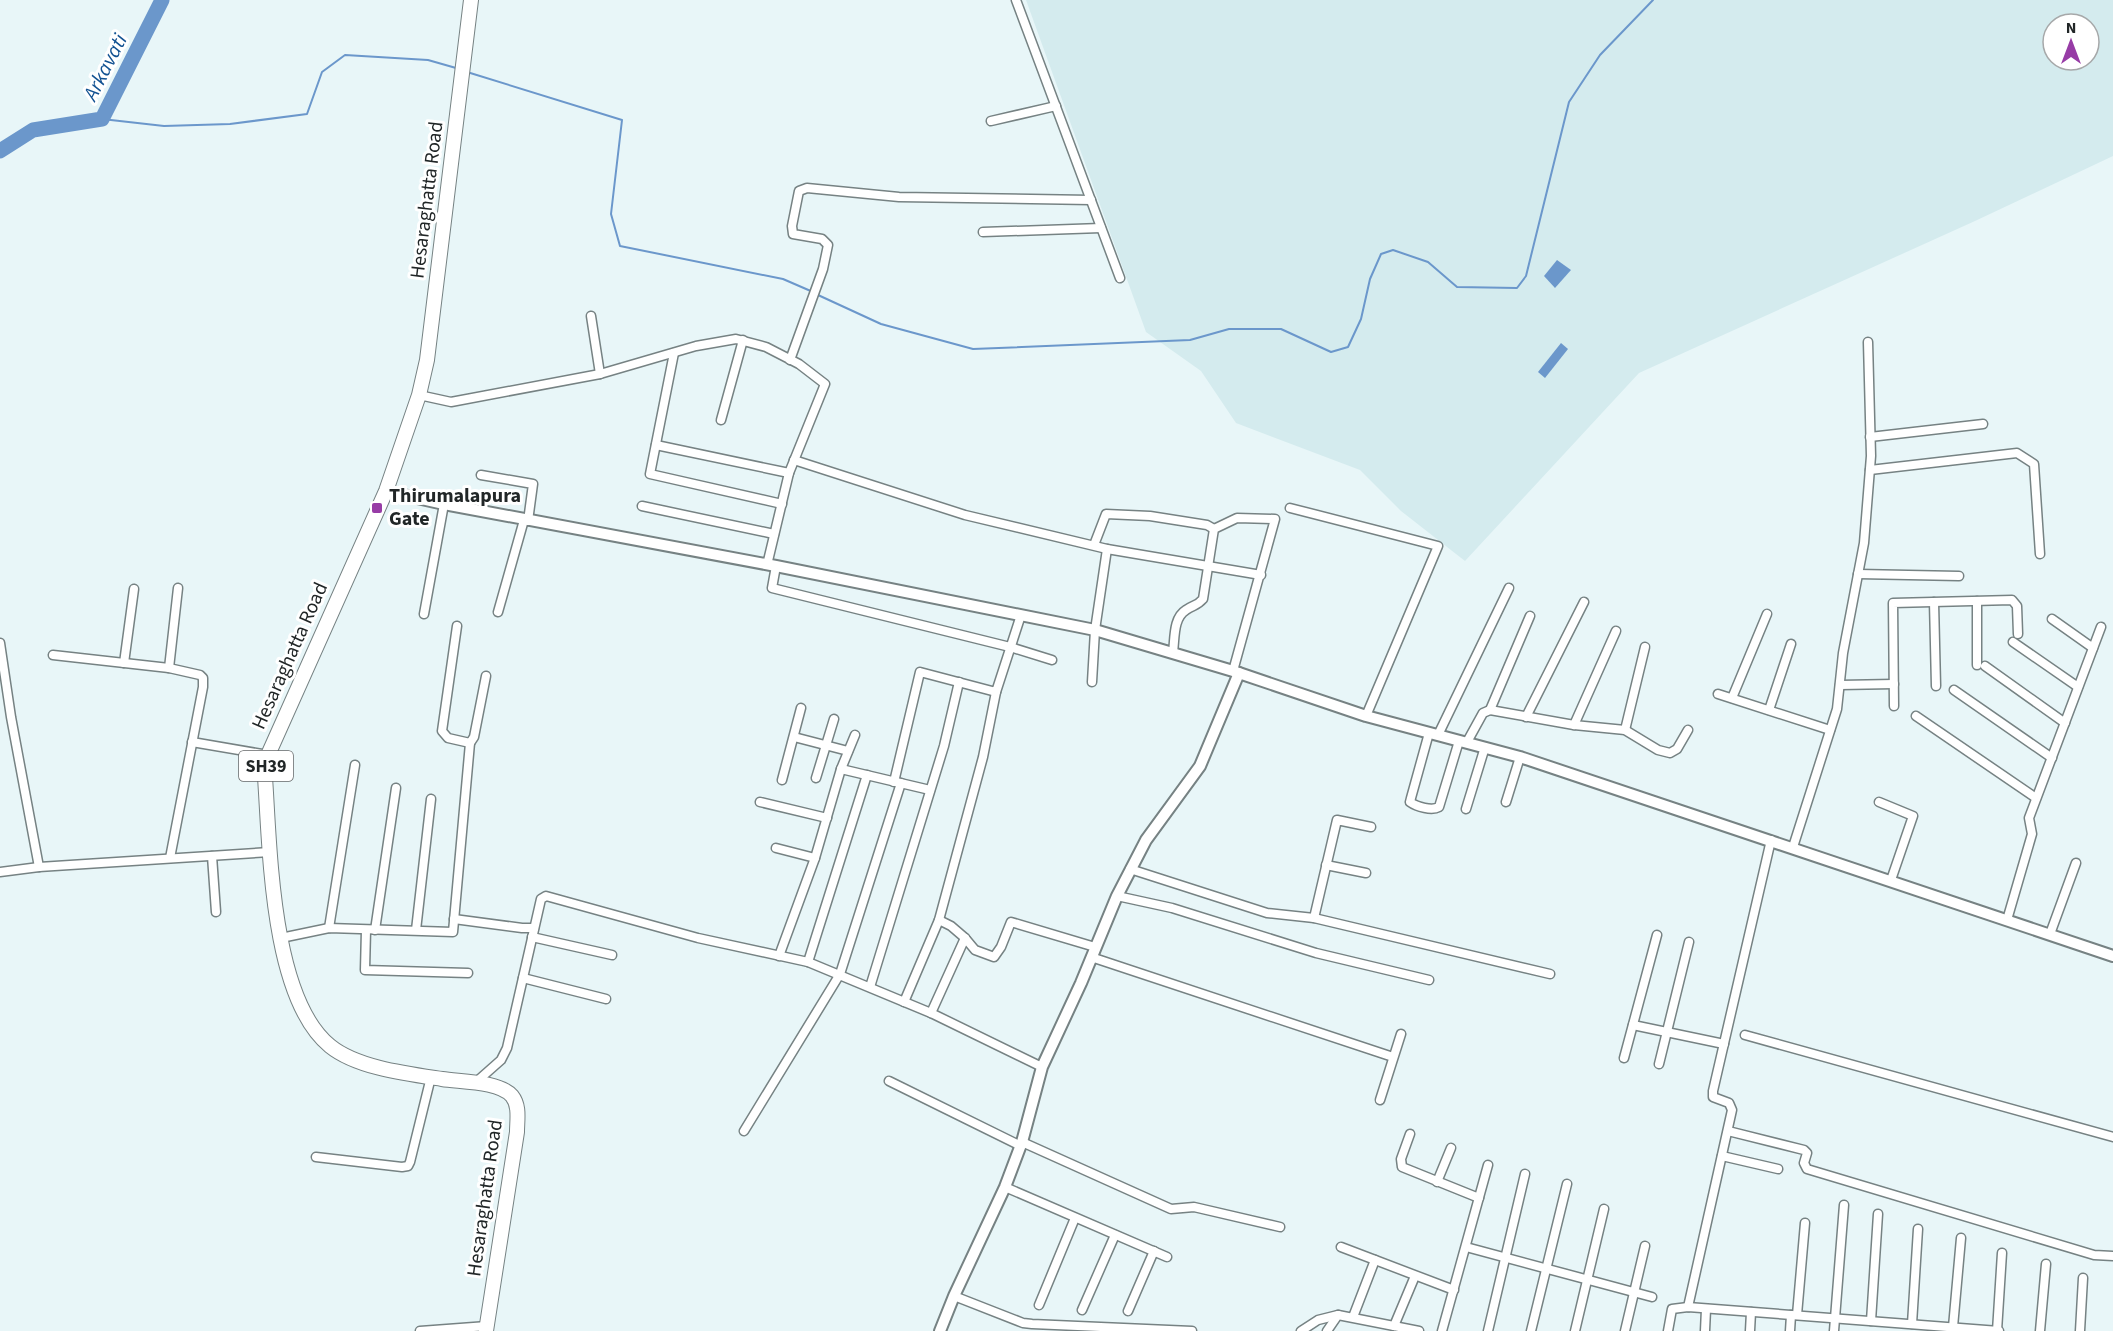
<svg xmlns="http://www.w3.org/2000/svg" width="2113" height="1331" font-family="'Source Sans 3',sans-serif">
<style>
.built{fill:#d4ebee;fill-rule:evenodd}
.water{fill:#6b97cb}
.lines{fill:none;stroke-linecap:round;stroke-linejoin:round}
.stream{stroke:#6b97cb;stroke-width:2}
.river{stroke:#6b97cb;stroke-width:15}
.minor-casing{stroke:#768283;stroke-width:11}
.tertiary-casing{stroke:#768283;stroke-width:14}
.primary-casing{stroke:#768283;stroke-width:16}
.minor{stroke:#fff;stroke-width:8}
.tertiary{stroke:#fff;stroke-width:10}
.primary{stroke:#fff;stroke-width:14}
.poi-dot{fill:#973ca6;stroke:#fff;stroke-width:2}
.labels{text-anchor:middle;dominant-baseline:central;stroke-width:6;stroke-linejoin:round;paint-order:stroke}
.shield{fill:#fff;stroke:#646768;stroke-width:1.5}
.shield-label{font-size:18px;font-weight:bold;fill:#212627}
.street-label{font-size:20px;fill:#212627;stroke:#fff}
.poi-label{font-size:20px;font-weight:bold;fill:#212627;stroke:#fff;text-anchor:start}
.water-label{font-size:21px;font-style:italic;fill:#125292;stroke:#fff}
</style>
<rect width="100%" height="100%" fill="#e8f6f8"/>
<!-- built -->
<path class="built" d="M1026 0H2113V156L1975 221 1639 373 1465 561 1401 511 1360 470 1236 423 1201 371 1146 332ZM2053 24H2089V60H2053Z"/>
<!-- water -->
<g class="water">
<polygon points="1557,260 1571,270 1555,288 1544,276"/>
<polygon points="1561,343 1568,349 1545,378 1538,372"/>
</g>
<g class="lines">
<!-- stream -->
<g class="stream">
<polyline points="467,72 622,120 611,214 620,246 783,279 813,292"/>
<polyline points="102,119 164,126 230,124 307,114 322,72 345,55 428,60 456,68"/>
<polyline points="818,295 881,324 973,349 1190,340 1229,329 1281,329 1331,352 1348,347 1361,319 1370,279 1381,254 1393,250 1428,262 1457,287 1517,288 1526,276 1569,102 1600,55 1653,0"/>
</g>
<!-- river -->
<polyline class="river" points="0,151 33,130 102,119 162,0"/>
<!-- minor casing -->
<g class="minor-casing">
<g id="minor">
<polyline points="1016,0 1120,278"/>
<polyline points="991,121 1056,106"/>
<polyline points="983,232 1101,228"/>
<polyline points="591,316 600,374"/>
<polyline points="674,353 650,474 782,504"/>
<polyline points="790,360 823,269 828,245 822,239 793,234 792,226 799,191 807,188 899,197 1091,200"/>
<polyline points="419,395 451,402 600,374 696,346 736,339 766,347 799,364 825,384 789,473 767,565"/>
<polyline points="721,420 743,340"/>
<polyline points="1870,437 1983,424"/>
<polyline points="656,445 789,473"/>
<polyline points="794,460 965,515 1107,549 1261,575"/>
<polyline points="1870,470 2017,453 2034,464 2040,554"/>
<polyline points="481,475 533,484 528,521"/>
<polyline points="642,506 774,534"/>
<polyline points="1290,508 1438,546 1366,716"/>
<polyline points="1094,545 1106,514 1150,516 1207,525 1214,529"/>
<polyline points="776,566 772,588 1010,647 1052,660"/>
<polyline points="1858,574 1959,576"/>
<polyline points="1977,601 1977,665"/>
<polyline points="1934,602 1936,686"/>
<polyline points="498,612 524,520"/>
<polyline points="424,614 444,504"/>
<polyline points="2052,619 2093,648"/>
<polyline points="2013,642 2078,687"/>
<polyline points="0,643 11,717 39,867"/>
<path d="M1173 652C1175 638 1173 618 1186 610 1193 605 1197 606 1203 599L1214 529 1237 518 1275 519 1233 671"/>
<polyline points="53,655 169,668 200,675 203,678 203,687 170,858"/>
<polyline points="124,663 134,589"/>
<polyline points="1985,666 2065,723"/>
<polyline points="169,668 178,588"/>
<polyline points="1092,682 1095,630 1107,549"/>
<polyline points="1840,685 1894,684"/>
<polyline points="1954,690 2052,758"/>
<polyline points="1718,694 1830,730"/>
<polyline points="1732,698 1767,614"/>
<polyline points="1894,706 1893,603 2012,600 2017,606 2018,634"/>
<polyline points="1490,710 1530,616"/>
<polyline points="1769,710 1791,644"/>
<polyline points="1916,716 2036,798"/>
<polyline points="1526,717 1584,602"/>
<polyline points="1574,725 1616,631"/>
<polyline points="1625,730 1645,647"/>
<path d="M1429 733 1411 798 1410 802C1417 807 1432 811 1439 807L1459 741"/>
<polyline points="1438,735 1509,588"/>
<polyline points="794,737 848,751"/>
<polyline points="192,742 268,755"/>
<polyline points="1467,742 1483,713 1490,710 1574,725 1625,730 1658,750 1670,753 1677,749 1688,730"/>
<polyline points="470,743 474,737 486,676"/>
<polyline points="841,769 930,790"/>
<polyline points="816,778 834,719"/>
<polyline points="782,780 801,708"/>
<polyline points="894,782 920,672 996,692 1021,615"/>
<polyline points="760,802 827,818"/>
<polyline points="1506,802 1520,757"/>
<polyline points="1879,802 1913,816 1891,880"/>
<polyline points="1466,809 1485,747"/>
<polyline points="1793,847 1837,709 1843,653 1864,543 1871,456 1868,342"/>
<polyline points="776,848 815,858"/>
<polyline points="212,856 216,912"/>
<polyline points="1326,865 1366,873"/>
<polyline points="1130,869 1267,913 1314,918 1550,974"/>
<polyline points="0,872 39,867 270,852"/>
<polyline points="1117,896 1172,908 1316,953 1429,980"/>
<polyline points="1314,918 1337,820 1371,827"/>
<polyline points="454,919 522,928 534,928"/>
<polyline points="939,920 983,757 996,692"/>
<polyline points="2007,920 2032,834 2029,818 2101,627"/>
<polyline points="329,928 355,765"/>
<polyline points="366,930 365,970 468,973"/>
<polyline points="375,930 396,788"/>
<polyline points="416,930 431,799"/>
<polyline points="2050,934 2076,863"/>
<polyline points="532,937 612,955"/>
<polyline points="281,938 329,928 453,932 470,743 448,738 442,731 457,626"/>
<polyline points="779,956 815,858 841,769 855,735"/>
<polyline points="1091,957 1393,1057"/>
<polyline points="808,962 867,775"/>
<polyline points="523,978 606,999"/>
<polyline points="870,987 944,746 959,682"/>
<polyline points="904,1002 939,920 951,926 965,938 975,950 994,957 1001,947 1011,922 1095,947"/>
<polyline points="931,1013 965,938"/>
<polyline points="1633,1025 1724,1044"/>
<polyline points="1745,1035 2113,1137"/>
<polyline points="1624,1058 1657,935"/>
<polyline points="1659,1064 1689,942"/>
<polyline points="889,1081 1021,1146"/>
<polyline points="475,1083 501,1060 507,1048 541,899 546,896 698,938 808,962 931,1013 1042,1067"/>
<polyline points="1380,1100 1401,1034"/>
<polyline points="744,1131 840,974 901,783"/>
<polyline points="1728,1131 1804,1150 1807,1153 1804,1163 1807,1169 2094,1255 2113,1256"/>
<polyline points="1410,1134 1401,1159 1402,1167 1479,1198"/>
<polyline points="1022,1142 1171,1209 1194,1207 1280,1227"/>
<polyline points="1722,1156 1778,1169"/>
<polyline points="316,1157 402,1167 408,1166 410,1162 431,1077"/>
<polyline points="1437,1182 1451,1148"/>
<polyline points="1005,1187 1167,1257"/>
<polyline points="1341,1247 1454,1290"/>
<polyline points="1466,1247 1652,1297"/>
<polyline points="954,1296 1023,1323 1032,1324 1192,1331"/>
<polyline points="1039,1305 1075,1218"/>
<polyline points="1688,1307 1732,1110 1729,1103 1713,1097 1713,1091 1771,840"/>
<polyline points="1082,1310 1115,1235"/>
<polyline points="1128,1311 1154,1251"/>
<polyline points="1797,1315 1805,1223"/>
<polyline points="1353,1317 1375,1260"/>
<polyline points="1871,1321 1878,1214"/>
<polyline points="1912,1324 1918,1229"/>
<polyline points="1394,1326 1415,1276"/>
<polyline points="1953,1327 1961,1238"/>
<polyline points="420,1331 487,1326"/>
<polyline points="1301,1331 1318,1320 1338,1315"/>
<polyline points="1327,1331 1338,1315 1419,1331"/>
<polyline points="1442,1331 1488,1165"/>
<polyline points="1488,1331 1525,1174"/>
<polyline points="1531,1331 1567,1184"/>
<polyline points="1575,1331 1604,1209"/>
<polyline points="1625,1331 1645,1246"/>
<polyline points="1668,1331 1672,1309 1688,1307 1999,1331"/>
<polyline points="1705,1331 1706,1309"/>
<polyline points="1750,1331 1751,1312"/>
<polyline points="1790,1331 1791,1315"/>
<polyline points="1834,1331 1844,1205"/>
<polyline points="1997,1331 2002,1253"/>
<polyline points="2040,1331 2046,1264"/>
<polyline points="2080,1331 2083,1278"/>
</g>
</g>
<!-- tertiary casing -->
<g class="tertiary-casing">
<g id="tertiary">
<polyline points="386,491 444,504 776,566 1095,630 1233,671 1366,716 1520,757 2113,956"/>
<polyline points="940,1331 954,1296 1005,1187 1022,1142 1042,1067 1081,983 1117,896 1146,840 1200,766 1239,673"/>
</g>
</g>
<!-- primary casing -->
<g class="primary-casing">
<path id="primary" d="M471 0 427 360 419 395 386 491 268 755 265 777C270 848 271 998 330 1046 357 1068 408 1074 442 1079 461 1082 499 1081 512 1096 520 1106 517 1120 517 1132L486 1331"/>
</g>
<!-- minor -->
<use href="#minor" class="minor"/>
<!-- tertiary -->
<use href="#tertiary" class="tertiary"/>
<!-- primary -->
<use href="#primary" class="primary"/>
</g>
<!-- markers -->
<rect class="poi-dot" x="371" y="502" width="12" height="12" rx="3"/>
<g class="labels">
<!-- shield labels -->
<rect class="shield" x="239" y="751" width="54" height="30" rx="4.5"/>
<g class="shield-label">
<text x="266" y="766">SH39</text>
</g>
<!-- street labels -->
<g class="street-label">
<text transform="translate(427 200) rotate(-83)">Hesaraghatta Road</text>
<text transform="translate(290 656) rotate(-66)">Hesaraghatta Road</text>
<text transform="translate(485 1198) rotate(-82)">Hesaraghatta Road</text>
</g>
<!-- poi labels -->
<g class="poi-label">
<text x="389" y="496">Thirumalapura<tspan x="389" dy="23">Gate</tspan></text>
</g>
<!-- water labels -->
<g class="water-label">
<text transform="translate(105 67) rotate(-63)">Arkavati</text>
</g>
</g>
<!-- north arrow -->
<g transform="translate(2071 42)"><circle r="28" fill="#ffffff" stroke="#a6a8a9" stroke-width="1.5"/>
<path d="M0-4.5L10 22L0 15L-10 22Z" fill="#973ca6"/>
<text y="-9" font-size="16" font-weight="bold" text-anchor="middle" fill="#212627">N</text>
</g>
</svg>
